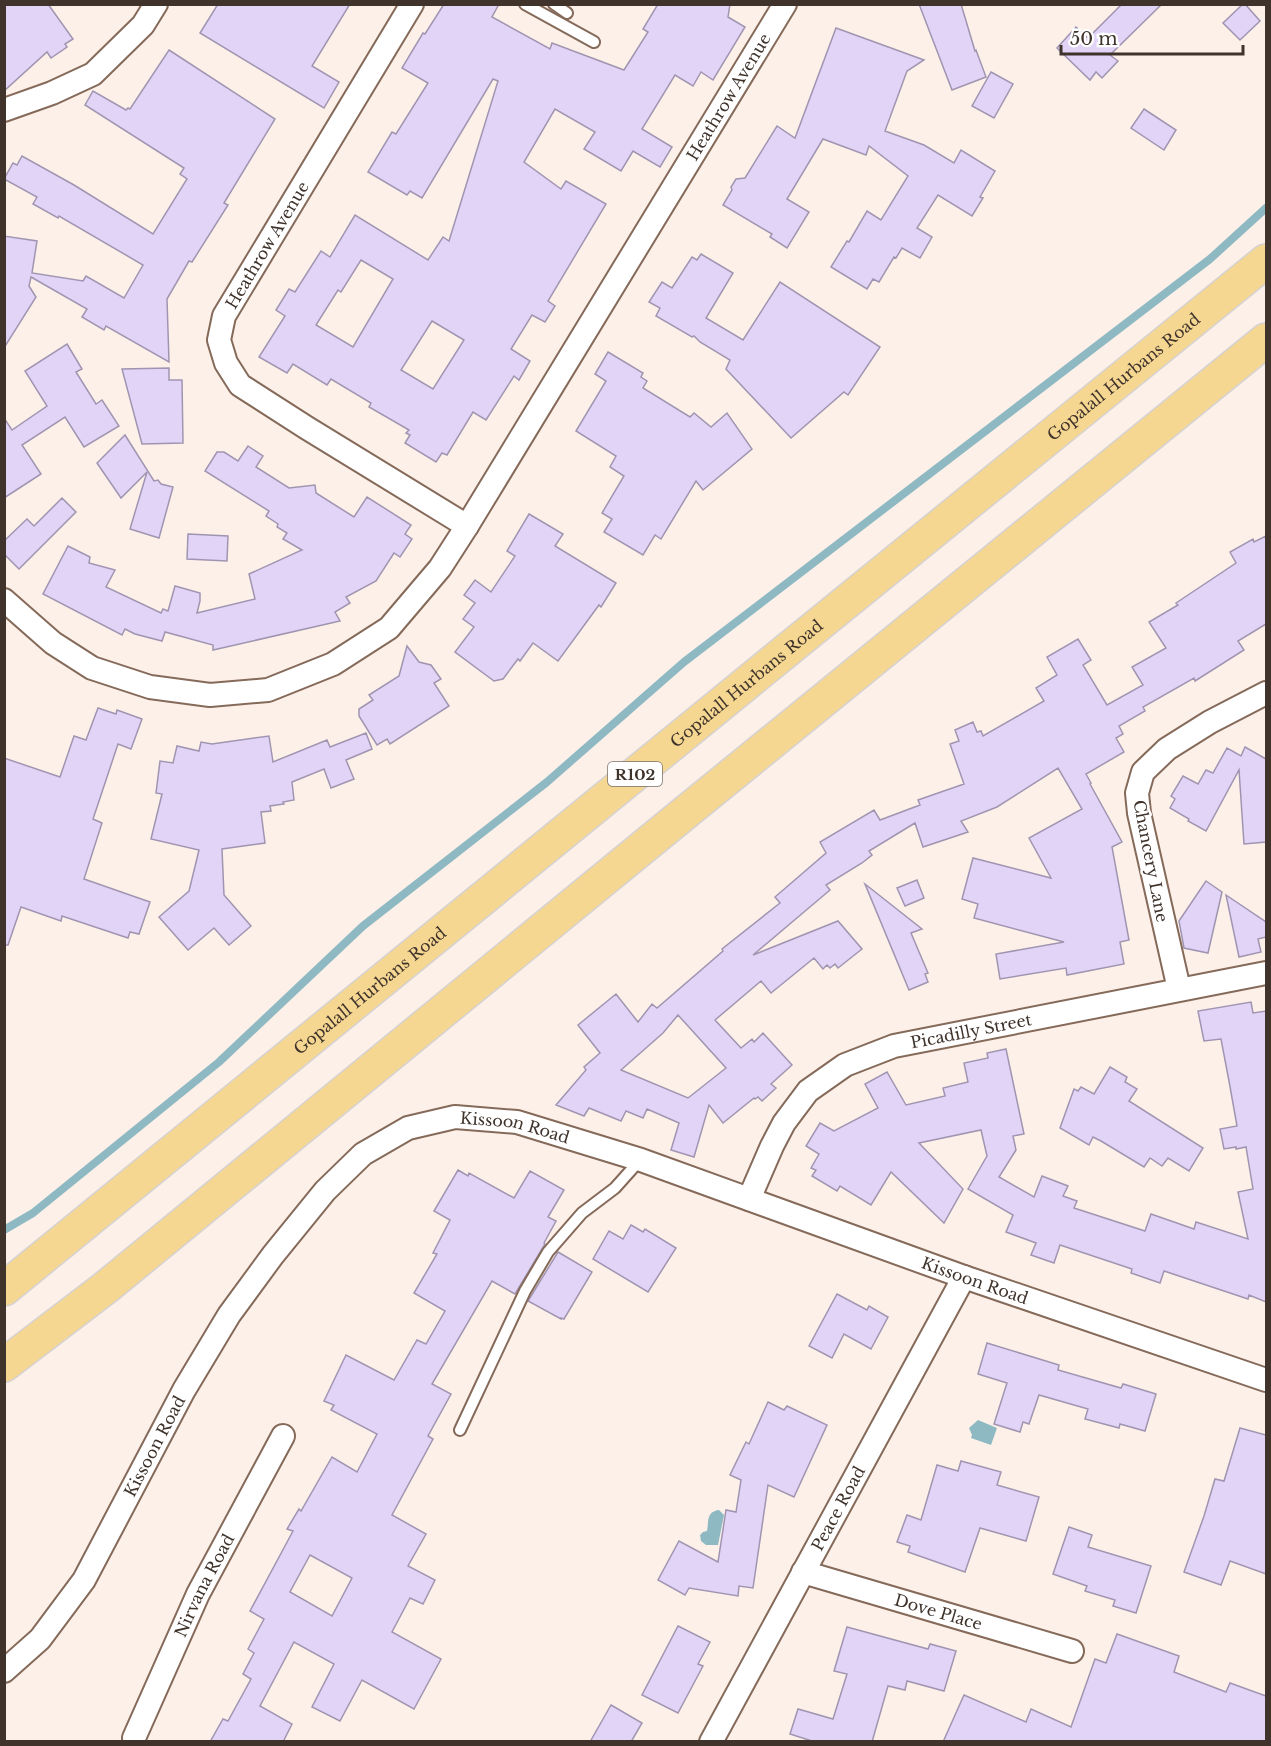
<svg xmlns="http://www.w3.org/2000/svg" width="1271" height="1746" font-family="'Libre Baskerville',serif">
<style>
.water{fill:#8eb9c2}
.lines{fill:none;stroke-linecap:round;stroke-linejoin:round}
.stream{stroke:#8eb9c2;stroke-width:8}
.building{fill:#e2d4f6;stroke:#a095b1;stroke-width:1.5;fill-rule:evenodd}
.lane-casing{stroke:#856a5a;stroke-width:14}
.street-casing{stroke:#856a5a;stroke-width:26}
.primary-casing{stroke:#d5d2d1;stroke-width:36}
.lane{stroke:#fff;stroke-width:10}
.street{stroke:#fff;stroke-width:22}
.primary{stroke:#f5d792;stroke-width:33}
.labels{text-anchor:middle;dominant-baseline:central;stroke-width:5;stroke-linejoin:round;paint-order:stroke}
.shield{fill:#fff;stroke:#79706b;stroke-width:1.5}
.shield-label{font-size:15px;font-weight:bold;fill:#3f332c}
.street-label{font-size:16px;fill:#3f332c;stroke:#fff}
</style>
<rect width="100%" height="100%" fill="#fdf0e9"/>
<!-- water -->
<g class="water">
<polygon points="978,1420 997,1428 991,1445 971,1438 972,1435 969,1428"/>
<path d="M719 1510 724 1515 718 1545H706L701 1541 700 1535 703 1532 707 1531C709 1521 706 1512 719 1510Z"/>
</g>
<g class="lines">
<!-- stream -->
<polyline class="stream" points="4,1230 33,1213 219,1062 363,926 547,782 684,662 1210,259 1266,208"/>
</g>
<!-- building -->
<g class="building">
<polygon points="4,4 48,4 73,39 65,44 67,47 51,58 47,52 4,91"/>
<polygon points="218,4 350,4 312,66 339,82 324,108 200,33"/>
<path d="M444 4H499L492 17 550 49 552 43 624 70 648 32 643 29 658 4H730L728 17 745 27 713 80 701 72 693 86 675 75 642 129 672 147 660 167 633 151 621 171 584 149 595 132 555 109 524 162 561 189 566 181 606 204 548 301 555 306 545 322 532 315 511 349 530 361 519 380 514 376 486 420 473 412 447 455 442 453 436 462 405 443 410 435 406 433 409 430 369 407 371 403 331 379 327 385 293 364 287 373 259 357 285 316 276 310 289 289 295 292 321 251 330 257 355 215 428 260 443 237 449 241 498 81 493 79 422 198 410 191 407 195 368 172 392 132 396 134 428 83 402 68 423 33 425 34ZM361 260 393 279 353 347 316 325 338 290 341 292ZM432 321 464 340 433 389 401 370Z"/>
<polygon points="919,4 961,4 975,51 976,50 986,77 952,90"/>
<polygon points="1122,4 1162,4 1110,55 1118,61 1102,78 1096,72 1090,80 1057,48 1076,27 1088,38"/>
<polygon points="1243,4 1245,4 1260,21 1240,40 1223,23"/>
<polygon points="836,28 924,60 907,71 885,131 924,145 954,163 961,150 995,171 980,197 983,198 972,216 938,195 917,228 932,237 920,258 902,248 896,258 894,257 879,282 873,279 867,289 831,267 847,241 849,242 867,211 881,220 908,176 869,146 866,155 823,139 787,199 809,212 787,248 770,237 772,234 723,205 732,190 731,187 736,179 745,178 777,126 795,138"/>
<polygon points="169,50 275,119 224,203 228,205 192,262 189,261 167,299 169,362 106,326 104,330 82,317 87,309 31,277 29,286 36,297 4,348 4,236 37,241 32,273 83,281 86,276 124,298 143,265 59,216 58,218 33,204 37,197 4,179 13,163 17,165 22,156 74,185 153,234 187,179 180,174 184,168 85,105 93,91 126,110 128,108 130,109"/>
<polygon points="991,72 1013,84 994,118 972,106"/>
<polygon points="1144,109 1176,130 1164,150 1131,128"/>
<polygon points="701,254 733,273 706,318 743,340 780,282 880,347 848,395 844,392 791,438 726,369 730,360 700,342 694,336 692,337 656,316 660,308 649,302 662,282 672,288 692,257 697,260"/>
<polygon points="67,344 82,369 76,372 96,404 102,400 119,426 84,447 65,417 22,445 41,474 4,498 4,418 12,430 47,406 25,371"/>
<polygon points="608,352 643,373 641,377 647,381 643,388 690,417 694,413 711,427 727,413 752,449 703,490 696,481 661,539 655,535 643,555 604,532 612,519 602,513 624,476 610,467 616,456 576,431 606,381 595,374"/>
<polygon points="169,368 169,380 182,380 183,443 142,444 122,369"/>
<polygon points="125,435 154,481 158,480 161,484 173,487 159,538 130,529 147,472 121,498 97,463"/>
<polygon points="248,446 263,456 256,467 289,488 315,485 316,493 354,517 367,497 411,525 405,534 412,539 400,557 394,553 376,581 346,597 350,603 335,612 340,621 213,650 213,645 165,632 162,641 135,634 125,629 122,635 43,594 68,546 90,557 89,563 115,570 106,587 161,613 163,609 168,611 175,586 200,593 200,601 197,613 255,599 249,574 302,550 283,539 287,533 277,527 278,524 266,516 269,511 205,471 217,452 224,452 238,461"/>
<polygon points="62,498 76,512 19,569 4,554 4,541 27,519 34,526"/>
<polygon points="529,514 563,534 555,546 616,583 601,607 599,605 558,661 533,643 520,661 518,659 503,679 494,681 455,652 474,627 463,619 475,603 464,595 475,580 491,592 515,556 507,551"/>
<polygon points="188,534 228,536 227,561 187,559"/>
<path d="M1266 536V624L1238 641 1244 650 1195 681 1194 678 1143 707 1145 711 1119 726 1123 734 1116 738 1124 752 1086 774 1091 783 1090 784 1122 842 1112 847 1129 940 1120 942 1124 964 1067 975 1066 968 1000 979 996 954 1064 942 974 918 978 904 962 899 973 858 1051 878 1029 838 1082 809 1058 768 997 807 961 821 968 832 923 847 915 823 869 851 872 855 862 863 826 885 830 890 753 955 838 921 862 949 838 968 835 964 830 968 827 965 823 969 814 958 771 993 761 981 715 1020 741 1048 752 1039 754 1042 763 1033 792 1065 771 1084 776 1088 762 1101 758 1097 755 1099 754 1098 723 1123 709 1105 694 1157 671 1150 679 1123 647 1109 643 1118 626 1111 621 1121 589 1108 584 1116 556 1105 586 1070 584 1067 600 1053 578 1025 616 994 638 1022 652 1004 657 1008 723 951 722 949 780 903 775 897 826 853 820 842 874 810 880 820 920 805 918 800 964 784 950 744 959 741 955 730 973 722 977 732 981 731 983 736 1044 701 1036 688 1057 675 1047 657 1078 639 1091 660 1083 665 1107 705 1143 685 1132 667 1166 648 1149 622 1178 605 1176 603 1236 563 1230 552 1253 539 1254 542ZM678 1015 726 1068 688 1098 621 1070 663 1033Z"/>
<polygon points="407,646 419,662 431,665 441,679 434,683 449,706 390,744 387,739 377,745 359,716 359,709 373,700 369,695 399,676"/>
<polygon points="98,708 116,714 117,710 142,719 131,749 118,744 93,819 102,823 84,879 150,902 139,934 130,932 128,938 62,916 61,921 21,907 8,945 4,945 4,758 60,777 74,736 86,740"/>
<polygon points="366,733 372,749 346,760 354,779 331,788 324,769 292,782 294,800 283,802 284,804 270,806 271,811 261,812 265,843 222,849 224,895 251,926 229,945 214,928 188,950 159,917 189,891 199,850 151,839 162,794 156,793 160,761 173,763 177,746 199,751 201,742 212,744 269,736 273,762 327,740 330,747"/>
<polygon points="1245,747 1266,759 1266,842 1244,844 1239,770 1206,831 1188,821 1189,819 1170,808 1175,799 1171,796 1183,776 1198,784 1206,770 1213,773 1227,748 1241,756"/>
<polygon points="917,880 924,898 905,906 897,888"/>
<polygon points="1206,881 1222,892 1208,953 1184,948 1179,921"/>
<polygon points="865,884 922,929 911,933 928,973 925,974 928,982 909,990"/>
<polygon points="1226,895 1266,922 1266,937 1258,939 1261,952 1239,957"/>
<polygon points="1251,1002 1253,1013 1266,1011 1266,1302 1249,1295 1248,1299 1164,1271 1160,1283 1131,1273 1132,1269 1060,1245 1054,1263 1031,1255 1036,1243 1006,1232 1013,1215 968,1189 987,1156 981,1130 919,1143 963,1189 944,1223 891,1172 871,1205 840,1186 837,1191 812,1176 816,1170 811,1168 819,1154 806,1146 820,1123 834,1131 878,1108 865,1084 887,1072 906,1105 945,1096 943,1088 968,1082 964,1063 988,1058 987,1053 1006,1049 1024,1134 1013,1136 1016,1150 999,1177 1034,1197 1042,1176 1068,1186 1063,1196 1077,1201 1074,1208 1145,1231 1151,1214 1194,1229 1196,1222 1248,1239 1238,1192 1253,1189 1246,1147 1236,1149 1236,1147 1224,1149 1220,1129 1237,1126 1229,1081 1221,1039 1204,1041 1198,1011"/>
<polygon points="1110,1067 1127,1077 1125,1082 1137,1089 1129,1101 1203,1148 1189,1171 1168,1158 1162,1166 1150,1158 1144,1167 1101,1141 1093,1137 1089,1145 1060,1128 1074,1089 1078,1091 1081,1087 1094,1094"/>
<path d="M458 1170 468 1176 469 1173 514 1198 530 1171 564 1190 548 1217 556 1221 544 1243 545 1244 515 1294 492 1281 432 1384 451 1394 428 1436 433 1439 392 1515 426 1534 408 1566 435 1580 423 1604 410 1598 392 1632 441 1659 414 1709 362 1680 340 1721 312 1707 334 1664 294 1642 260 1706 292 1724 283 1742H210L223 1719 228 1721 251 1679 243 1674 254 1653 248 1649 264 1619 250 1611 293 1531 287 1529 299 1509 301 1511 332 1457 357 1472 377 1434 331 1410 334 1405 324 1401 346 1355 394 1380 417 1340 426 1344 445 1311 414 1293 437 1254 433 1253 450 1220 434 1211ZM310 1555 352 1578 332 1616 290 1592Z"/>
<polygon points="631,1225 643,1232 645,1229 676,1248 648,1292 593,1259 609,1231 623,1239"/>
<polygon points="558,1252 592,1272 564,1319 561,1318 561,1319 528,1301"/>
<polygon points="837,1294 867,1310 869,1306 888,1317 871,1349 844,1334 832,1358 809,1346"/>
<polygon points="987,1343 1059,1365 1058,1370 1121,1388 1123,1384 1156,1394 1145,1431 1120,1424 1119,1428 1085,1419 1088,1409 1039,1395 1029,1424 1023,1422 1020,1432 994,1424 1007,1383 978,1374"/>
<polygon points="768,1402 784,1410 787,1406 827,1425 794,1497 768,1485 753,1588 739,1586 738,1596 689,1588 685,1595 658,1580 679,1541 718,1562 726,1510 736,1512 741,1480 730,1475 746,1442 749,1444"/>
<polygon points="1240,1428 1266,1435 1266,1574 1230,1561 1221,1585 1184,1572 1204,1516 1215,1479 1224,1481"/>
<polygon points="961,1461 1001,1472 997,1485 1039,1497 1026,1541 980,1528 965,1572 908,1552 910,1546 897,1542 907,1515 921,1520 937,1465 958,1471"/>
<polygon points="1069,1527 1092,1535 1088,1547 1151,1566 1136,1613 1113,1606 1115,1600 1085,1591 1087,1586 1053,1574"/>
<polygon points="678,1626 710,1642 698,1664 703,1666 678,1713 642,1695"/>
<polygon points="847,1627 928,1649 930,1644 956,1651 944,1691 907,1681 905,1690 888,1686 872,1742 815,1742 790,1734 798,1709 833,1719 847,1674 834,1671"/>
<polygon points="1117,1634 1179,1656 1174,1672 1226,1692 1230,1683 1266,1696 1266,1742 943,1742 964,1695 1026,1722 1031,1709 1071,1727 1095,1659 1106,1663"/>
<polygon points="611,1705 642,1723 631,1742 590,1742"/>
</g>
<g class="lines">
<!-- lane casing -->
<g class="lane-casing">
<g id="lane">
<polyline points="525,4 594,42"/>
<polyline points="554,4 567,13"/>
<polyline points="460,1430 525,1291 548,1252 582,1213 615,1188 640,1160"/>
</g>
</g>
<!-- street casing -->
<g class="street-casing">
<g id="street">
<polyline points="412,4 224,316 219,340 226,363 240,385 307,428 467,526"/>
<polyline points="4,110 52,93 93,74 143,25 156,4"/>
<path id="s1" d="M4 600 53 643 92 668 150 687 210 695 268 690 333 664 389 628 440 568 467 526 785 4"/>
<polyline points="1179,989 1139,813 1137,793 1143,772 1167,749 1210,722 1266,693"/>
<path id="s2" d="M749 1199 772 1146 784 1123 808 1091 845 1065 894 1046 1266 973"/>
<path id="s3" d="M803 1572 1072 1651"/>
<path id="s4" d="M4 1671 40 1639 84 1580 184 1390 229 1315 273 1255 325 1191 363 1154 408 1128 455 1117 517 1122 641 1160 964 1277 1266 1380"/>
<path id="s5" d="M134 1738 198 1594 283 1436"/>
<path id="s6" d="M711 1742 964 1277"/>
</g>
</g>
<!-- primary casing -->
<g class="primary-casing">
<g id="primary">
<path id="s7" d="M4 1289 786 651 1266 261"/>
<polyline points="4,1365 105,1288 686,812 1266,340"/>
</g>
</g>
<!-- lane -->
<use href="#lane" class="lane"/>
<!-- street -->
<use href="#street" class="street"/>
<!-- primary -->
<use href="#primary" class="primary"/>
</g>
<g class="labels">
<!-- shield labels -->
<rect class="shield" x="608" y="762" width="54" height="24" rx="4.5"/>
<g class="shield-label">
<text x="635" y="774">R102</text>
</g>
<!-- street labels -->
<g class="street-label">
<text stroke="none"><textPath href="#s1" startOffset="1059">Heathrow Avenue</textPath></text>
<text transform="translate(267 245) rotate(-59)">Heathrow Avenue</text>
<text stroke="none"><textPath href="#s7" startOffset="1444">Gopalall Hurbans Road</textPath></text>
<text stroke="none"><textPath href="#s7" startOffset="958">Gopalall Hurbans Road</textPath></text>
<text transform="translate(1151 861) rotate(79)">Chancery Lane</text>
<text stroke="none"><textPath href="#s7" startOffset="472">Gopalall Hurbans Road</textPath></text>
<text stroke="none"><textPath href="#s2" startOffset="300">Picadilly Street</textPath></text>
<text stroke="none"><textPath href="#s4" startOffset="795">Kissoon Road</textPath></text>
<text stroke="none"><textPath href="#s4" startOffset="1281">Kissoon Road</textPath></text>
<text stroke="none"><textPath href="#s4" startOffset="273">Kissoon Road</textPath></text>
<text stroke="none"><textPath href="#s6" startOffset="266">Peace Road</textPath></text>
<text stroke="none"><textPath href="#s5" startOffset="168">Nirvana Road</textPath></text>
<text stroke="none"><textPath href="#s3" startOffset="141">Dove Place</textPath></text>
</g>
</g>
<!-- border -->
<rect width="1271" height="1746" fill="none" stroke="#3f332c" stroke-width="12"/>
<!-- scale -->
<path d="M1061 45v9h182v-9" fill="none" stroke="#3f332c" stroke-width="3"/>
<text x="1070" y="45" font-size="18" fill="#3f332c" stroke="#ffffff" stroke-width="4.5" paint-order="stroke">50 m</text>
</svg>
